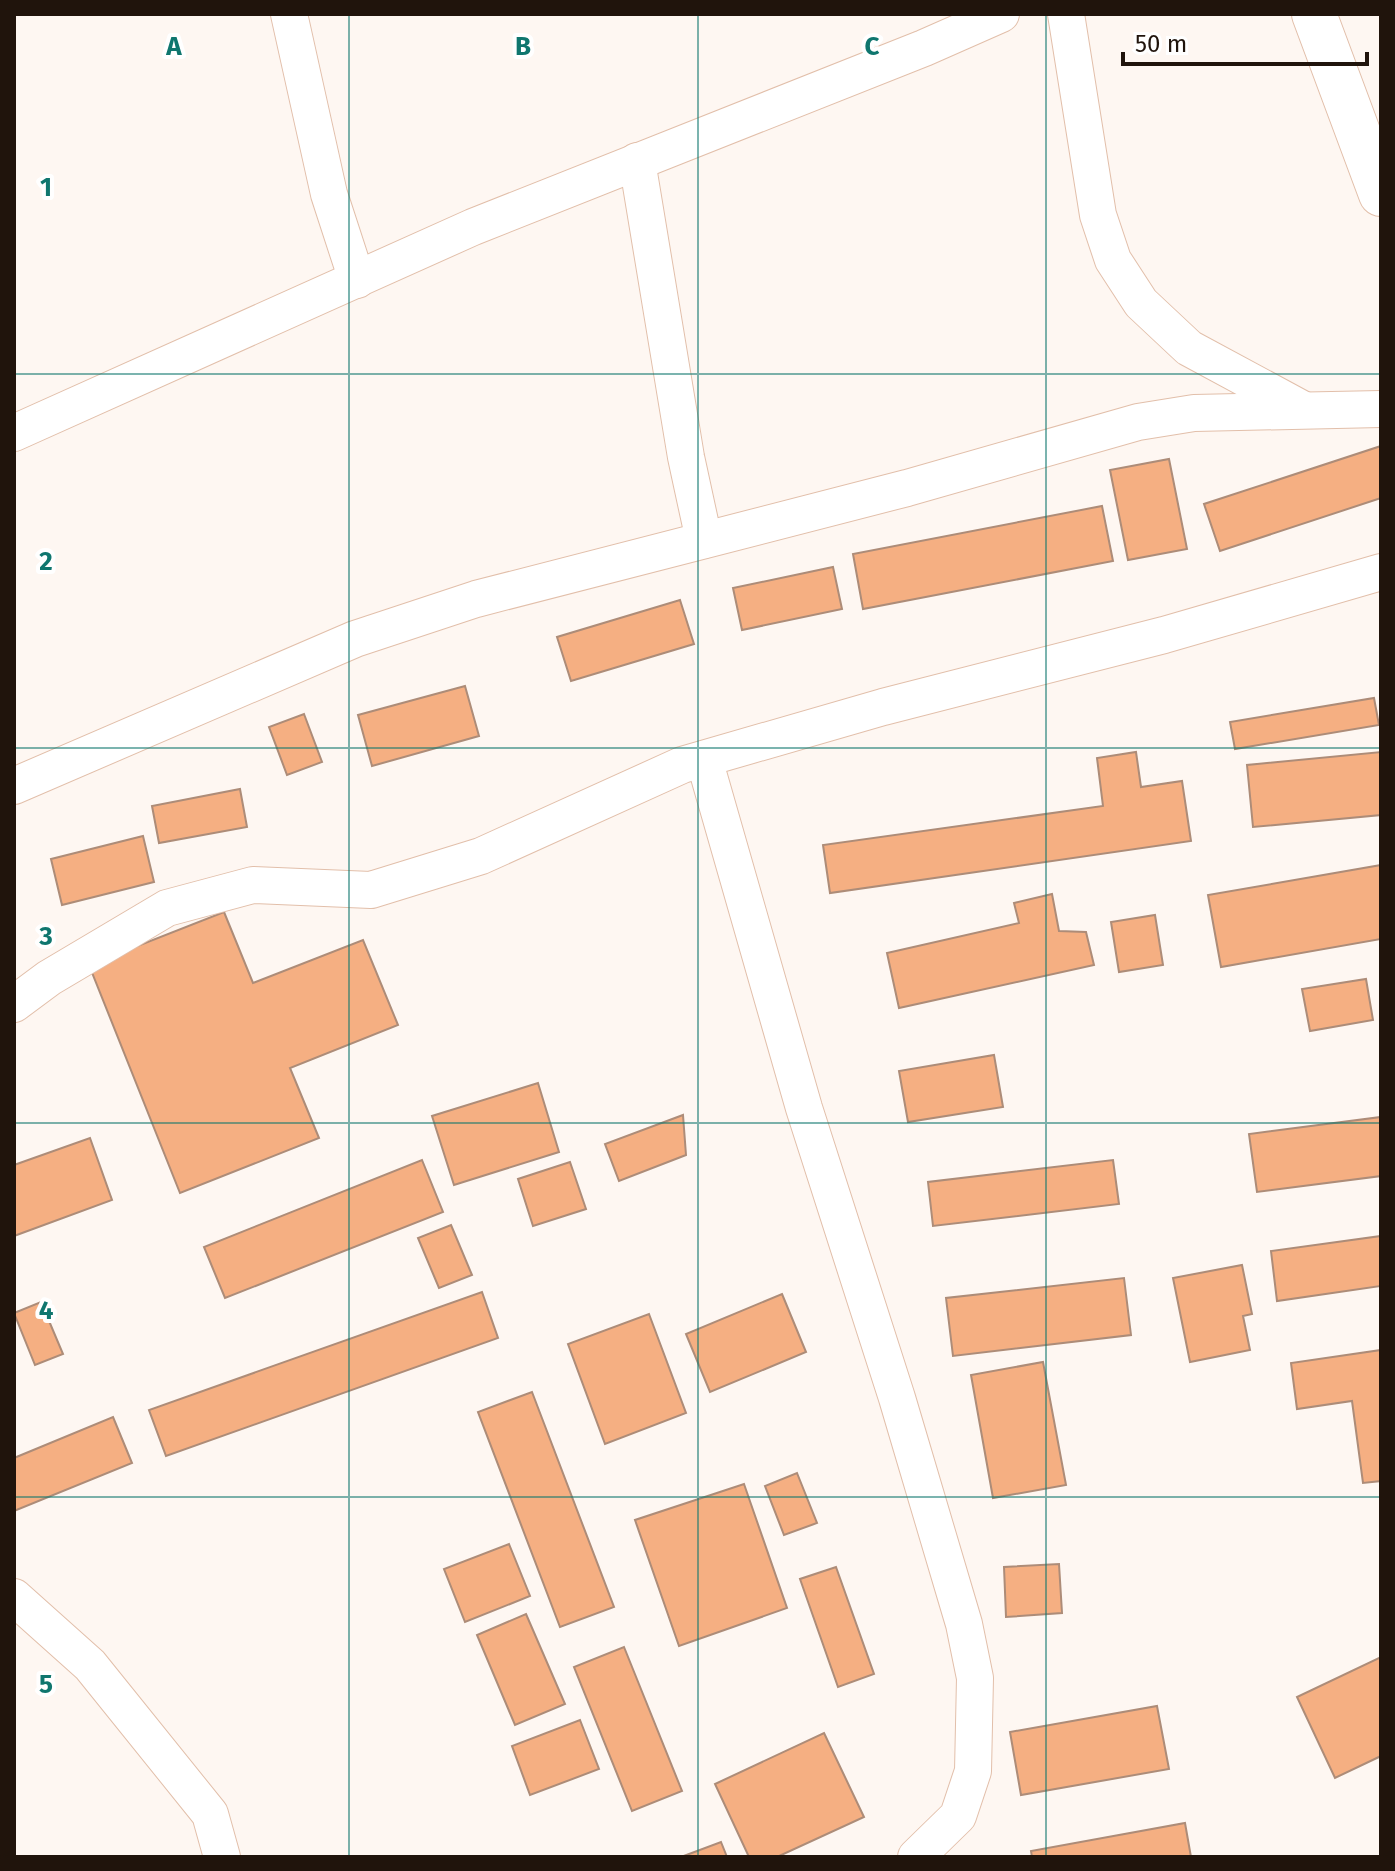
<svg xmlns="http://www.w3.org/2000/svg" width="1395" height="1871" font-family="'Fira Sans',sans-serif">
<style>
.building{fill:#f5af82;stroke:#ad8c78;stroke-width:2}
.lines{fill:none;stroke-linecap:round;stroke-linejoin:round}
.minor-casing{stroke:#e2bfaa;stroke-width:38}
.secondary-casing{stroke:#e2bfaa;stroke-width:46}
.minor{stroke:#fff;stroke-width:36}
.secondary{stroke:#fff;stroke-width:44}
.grid{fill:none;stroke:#0f766e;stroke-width:2;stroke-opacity:0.55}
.grid-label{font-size:26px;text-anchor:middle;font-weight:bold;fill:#0f766e;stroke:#fff;stroke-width:8;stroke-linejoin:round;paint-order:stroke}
</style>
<rect width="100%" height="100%" fill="#fef7f2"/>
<!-- building -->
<g class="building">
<polygon points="1381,446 1381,498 1220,551 1204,504"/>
<polygon points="1169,459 1187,549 1128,560 1110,470"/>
<polygon points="1102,506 1113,561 863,609 853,554"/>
<polygon points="833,567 842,609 742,630 733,588"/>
<polygon points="680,600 694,644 571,681 557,637"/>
<polygon points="465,686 479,736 372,766 358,715"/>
<polygon points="1374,698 1379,725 1235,749 1230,722"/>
<polygon points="304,714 322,762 287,775 269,727"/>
<polygon points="1136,752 1141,787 1182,781 1191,841 830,893 823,845 1103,806 1097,758"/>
<polygon points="1381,752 1381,815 1253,827 1247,765"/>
<polygon points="240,789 247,827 159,843 152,806"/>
<polygon points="143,836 154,882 62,905 51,859"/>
<polygon points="1381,865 1381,939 1221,967 1208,895"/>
<polygon points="1052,894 1059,931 1086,932 1094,965 899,1008 887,953 1019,923 1014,903"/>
<polygon points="224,912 253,983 363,940 398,1025 290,1068 319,1138 180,1193 89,965"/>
<polygon points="1155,915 1163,965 1119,972 1111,922"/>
<polygon points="1366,979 1373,1020 1310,1031 1302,989"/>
<polygon points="994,1055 1003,1107 908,1122 899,1071"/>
<polygon points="538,1083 559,1152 454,1185 432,1116"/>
<polygon points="683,1115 686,1155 619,1181 605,1144"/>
<polygon points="1381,1117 1381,1176 1257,1192 1249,1134"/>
<polygon points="90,1138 112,1200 14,1236 14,1165"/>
<polygon points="422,1160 443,1212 225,1298 204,1247"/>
<polygon points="1113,1160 1119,1204 933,1226 928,1182"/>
<polygon points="570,1162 586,1209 533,1226 518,1179"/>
<polygon points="451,1225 472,1275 439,1288 418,1238"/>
<polygon points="1381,1236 1381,1286 1277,1301 1271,1251"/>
<polygon points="1242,1265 1252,1314 1243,1316 1250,1350 1190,1362 1173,1278"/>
<polygon points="1124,1278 1131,1335 953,1356 946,1298"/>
<polygon points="482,1292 498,1338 166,1456 149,1410"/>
<polygon points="782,1294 806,1352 710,1392 686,1334"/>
<polygon points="41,1302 63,1354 35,1365 14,1313"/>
<polygon points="649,1314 686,1413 605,1444 568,1344"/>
<polygon points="1381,1350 1381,1481 1363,1483 1352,1401 1297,1409 1291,1363"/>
<polygon points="1043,1362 1066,1485 993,1498 971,1375"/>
<polygon points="532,1392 614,1607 560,1627 478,1412"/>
<polygon points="113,1417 132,1463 14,1511 14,1458"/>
<polygon points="797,1473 817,1523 784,1535 765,1486"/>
<polygon points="744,1484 787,1608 679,1646 635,1520"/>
<polygon points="509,1544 530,1596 465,1622 444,1569"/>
<polygon points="1059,1564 1062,1613 1006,1617 1004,1567"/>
<polygon points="836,1567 874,1674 838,1687 800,1579"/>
<polygon points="526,1614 565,1704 515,1725 477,1635"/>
<polygon points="624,1647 682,1791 632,1811 574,1667"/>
<polygon points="1381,1657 1381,1756 1335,1778 1297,1697"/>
<polygon points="1157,1706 1169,1769 1021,1795 1010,1732"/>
<polygon points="580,1720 599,1769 530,1795 512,1746"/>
<polygon points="824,1733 864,1817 777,1857 749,1857 715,1784"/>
<polygon points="1185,1823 1191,1857 1032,1857 1031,1851"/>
<polygon points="721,1842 727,1857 681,1857"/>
</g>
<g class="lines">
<!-- minor casing -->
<g class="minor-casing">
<g id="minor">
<polyline points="289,14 329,194 357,280"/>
<polyline points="1066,14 1098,215 1113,260 1141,303 1189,348 1304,410"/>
<polyline points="637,161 686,457 704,540"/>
<polyline points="14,433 473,227 924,48 1001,14"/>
<polyline points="704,759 804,1108 897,1398 964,1624 975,1678 973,1771 958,1816 916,1857"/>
<polyline points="14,786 355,639 476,599 907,488 1138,422 1194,413 1381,409"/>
<polyline points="14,1004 49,978 167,908 253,885 371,890 481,856 682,765 883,707 1164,635 1381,572"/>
<polyline points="14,1597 90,1665 210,1814 222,1857"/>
</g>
</g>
<!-- secondary casing -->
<g class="secondary-casing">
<polyline id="secondary" points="1314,14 1381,194"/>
</g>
<!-- minor -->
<use href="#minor" class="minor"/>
<!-- secondary -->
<use href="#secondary" class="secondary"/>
</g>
<!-- grid -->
<path class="grid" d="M349 14V1857M698 14V1857M1046 14V1857M14 374H1381M14 748H1381M14 1123H1381M14 1497H1381"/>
<g class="grid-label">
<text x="174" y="55">A</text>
<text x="523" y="55">B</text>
<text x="872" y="55">C</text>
<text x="46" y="196">1</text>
<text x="46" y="570">2</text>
<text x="46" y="945">3</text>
<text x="46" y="1319">4</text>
<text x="46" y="1693">5</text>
</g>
<!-- border -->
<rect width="1395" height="1871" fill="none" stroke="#20140c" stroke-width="32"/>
<!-- scale -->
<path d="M1123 52v12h244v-12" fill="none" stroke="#20140c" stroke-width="4"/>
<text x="1135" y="52" font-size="24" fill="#20140c" stroke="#ffffff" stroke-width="6" paint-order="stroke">50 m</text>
</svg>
